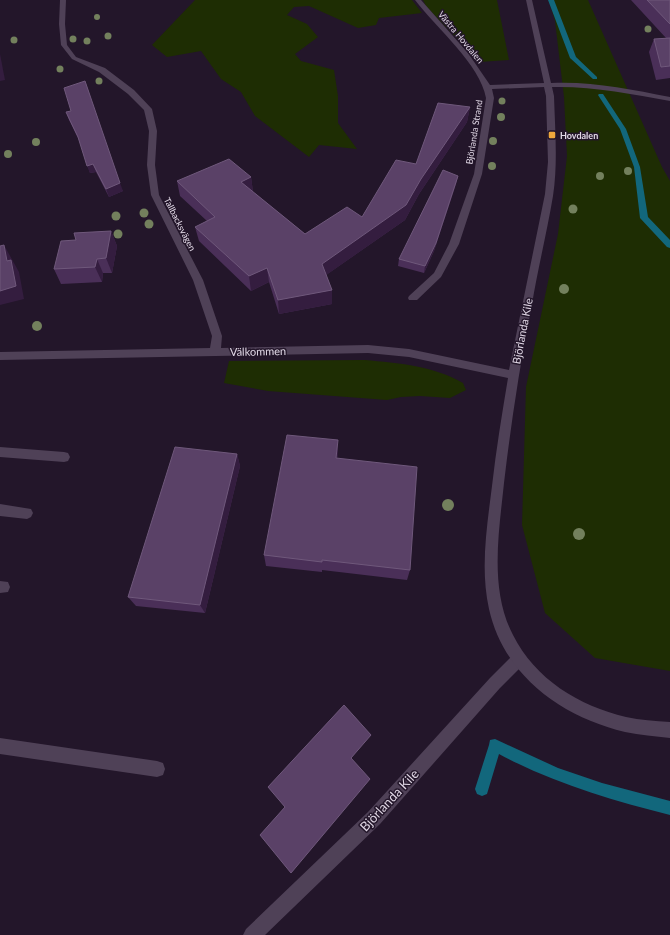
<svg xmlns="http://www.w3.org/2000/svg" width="670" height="935" font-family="Lato,sans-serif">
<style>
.green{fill:#1e2d03}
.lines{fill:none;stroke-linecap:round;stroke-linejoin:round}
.stream{fill:#12677c;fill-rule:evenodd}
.service{fill:#4f4157;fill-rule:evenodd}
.minor{fill:#4f4157;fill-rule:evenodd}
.tree{fill:#73805d}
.wall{fill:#4a2f58}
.shaded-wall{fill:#341d3f}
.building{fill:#5a4167;stroke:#6f587b}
.poi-dot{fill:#eea83c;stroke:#23162a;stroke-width:1.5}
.labels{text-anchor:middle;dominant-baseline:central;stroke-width:3;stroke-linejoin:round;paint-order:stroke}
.far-street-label{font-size:9px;fill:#e0d7e5;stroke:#23162a}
.far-poi-label{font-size:9px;font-weight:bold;fill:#e0d7e5;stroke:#23162a;text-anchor:start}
.street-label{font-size:11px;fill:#e0d7e5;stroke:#23162a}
.near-street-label{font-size:13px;fill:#e0d7e5;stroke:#23162a}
</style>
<rect width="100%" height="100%" fill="#23162a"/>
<!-- green -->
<g class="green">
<polygon points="195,0 412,0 422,13 379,18 376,25 358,28 309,6 294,7 287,15 307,24 318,37 295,54 301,61 334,70 338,96 338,123 357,149 319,145 309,157 255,116 241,92 221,79 201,51 167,57 152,45"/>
<polygon points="423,0 497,0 509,60 479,62 426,6"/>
<polygon points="549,0 588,0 662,167 670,181 670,671 595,658 545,613 522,525 526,387 558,234 567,156 564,97 555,21"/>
<path d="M365 360C398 363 434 366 463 383L466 390 450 398 420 396 401 397 387 400 268 391 224 383 229 361Z"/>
</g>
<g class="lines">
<!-- stream -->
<g class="stream">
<polygon points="548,0 554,0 576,57 597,77 597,79 593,79 570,58"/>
<polygon points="599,94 603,94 626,129 640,167 648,217 670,240 670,248 667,247 640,218 634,167 620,129 598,95"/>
<path d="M495 739 558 768 602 783 670 801V815C611 800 553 783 499 754L487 794 482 796 477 794 475 789 489 745 490 740Z"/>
</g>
<!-- service -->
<g class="service">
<polygon points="0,447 64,452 68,453 70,457 68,461 64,462 0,457"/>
<polygon points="0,504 31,509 33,513 31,517 27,519 0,516"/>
<polygon points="0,581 8,582 10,587 8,592 0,593"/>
<polygon points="519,652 524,654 526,659 524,664 500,688 380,824 265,935 243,935 246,929 368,812 490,678 514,654"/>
<polygon points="0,738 157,761 163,763 165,769 163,775 157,777 0,754"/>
</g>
<!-- minor -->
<path class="minor" d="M60 0H66L65 24 67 45 76 57 105 68 134 90 152 109 157 131 155 165 159 195 203 280 222 336 221 348 368 345 409 349 509 370 545 194 548 162 546 96 544 87 492 89 494 98 482 174 459 244 441 277 417 300H409L408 298 409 296 434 273 449 244 474 174 486 98C480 64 436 28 415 0H421L468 53 490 85 544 83 526 0H532L551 83C591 81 630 89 670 97V101C631 94 592 86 552 87L554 96C555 129 558 163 553 196 547 232 538 268 532 304 520 364 511 423 504 483 499 532 489 589 513 635 535 679 579 706 626 717 640 720 655 721 670 722V738C655 736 640 735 625 732 562 717 504 676 489 609 480 569 487 526 492 486 496 450 502 414 508 378L409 357 368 353 0 360V352L210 348 212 336 193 280 151 195 147 165 149 131 144 110 128 94 99 72 72 59 61 45 59 24Z"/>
</g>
<!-- trees -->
<g class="tree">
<circle cx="97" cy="17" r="3"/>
<circle cx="648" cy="29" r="3.5"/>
<circle cx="108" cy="36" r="3.5"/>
<circle cx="73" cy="39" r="3.5"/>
<circle cx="14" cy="40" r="3.5"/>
<circle cx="87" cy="41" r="3.5"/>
<circle cx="60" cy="69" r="3.5"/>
<circle cx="99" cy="81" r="3.5"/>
<circle cx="502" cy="101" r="3.5"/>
<circle cx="501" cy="117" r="4"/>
<circle cx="493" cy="141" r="4"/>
<circle cx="36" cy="142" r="4"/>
<circle cx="8" cy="154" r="4"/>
<circle cx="492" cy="166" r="4"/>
<circle cx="628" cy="171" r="4"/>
<circle cx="600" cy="176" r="4"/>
<circle cx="573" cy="209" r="4.5"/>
<circle cx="144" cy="213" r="4.5"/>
<circle cx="116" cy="216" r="4.5"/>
<circle cx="149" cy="224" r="4.5"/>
<circle cx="118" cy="234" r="4.5"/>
<circle cx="564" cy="289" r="5"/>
<circle cx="37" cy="326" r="5"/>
<circle cx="448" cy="505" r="6"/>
<circle cx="579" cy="534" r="6"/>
</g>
<!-- wall -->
<g class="wall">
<polygon points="631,0 670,0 670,78 656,80 649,52 654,39 666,38"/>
<polygon points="470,107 467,122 419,194 405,220 326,275 332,290 332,304 279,314 269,282 251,291 199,241 195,227 207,221 180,196 177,181 251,177 253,192 305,234 362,217 416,164"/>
<polygon points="66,112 123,191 109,197 96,172 90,173 80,142 69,120"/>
<polygon points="458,176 456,184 434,251 424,273 398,266 399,259"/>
<polygon points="111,231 117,246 112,273 103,273 102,282 61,284 54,269 76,240"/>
<polygon points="237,454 240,466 205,613 136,606 128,597"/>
<polygon points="338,454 337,458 410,570 407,580 322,570 322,572 266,566 264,555"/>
</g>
<!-- shaded-wall -->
<g class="shaded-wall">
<polygon points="0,54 5,80 0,81"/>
<polygon points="470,107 467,122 419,194 405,220 322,278 322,264"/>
<polygon points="93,164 96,172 90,173 87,166"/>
<polygon points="458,176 456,184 434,251 424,273 425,266"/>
<polygon points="251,177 253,192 241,182"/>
<polygon points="120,183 123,191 109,197 106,189"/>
<polygon points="111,231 117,246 112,273 106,258"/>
<polygon points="4,245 19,272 24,299 0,305 0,291 7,261"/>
<polygon points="97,259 103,273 102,282 95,267"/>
<polygon points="267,268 269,282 251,291 249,276"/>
<polygon points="332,290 332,304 279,314 278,300"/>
<polygon points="338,440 338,454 336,471 336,458"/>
<polygon points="237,454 240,466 205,613 200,605"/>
</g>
<!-- building -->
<g class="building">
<polygon points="647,0 670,0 670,24"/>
<polygon points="670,38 670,66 661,67 654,39"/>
<polygon points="85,81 120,183 106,189 93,164 87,166 78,137 66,112 71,111 64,88"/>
<polygon points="438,103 470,107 421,179 406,205 322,264 332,290 278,300 267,268 249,276 195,227 215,217 177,181 229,159 251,177 241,182 305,234 347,207 362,217 396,160 416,164"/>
<polygon points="443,170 458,176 436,243 425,266 399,259"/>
<polygon points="111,231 106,258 97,259 95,267 54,269 61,241 76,240 74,233"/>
<polygon points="4,245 7,261 11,260 16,286 0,291 0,246"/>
<polygon points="287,435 338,440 336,458 417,467 410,570 322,560 322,562 264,555"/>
<polygon points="175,447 237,454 200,605 128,597"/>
<polygon points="344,705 371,735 351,758 370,779 291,873 260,835 285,807 268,787"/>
</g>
<!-- markers -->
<rect class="poi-dot" x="548" y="131" width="8" height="8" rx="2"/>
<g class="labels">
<!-- far-street labels -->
<g class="far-street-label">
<text transform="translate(461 37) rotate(50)">Västra Hovdalen</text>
<text transform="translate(474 132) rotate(-81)">Björlanda Strand</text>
<text transform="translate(180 224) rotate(63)">Tallbacksvägen</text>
</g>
<!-- far-poi labels -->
<g class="far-poi-label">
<text x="560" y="135">Hovdalen</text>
</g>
<!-- street labels -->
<g class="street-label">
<text transform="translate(522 331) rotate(-79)">Björlanda Kile</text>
<text transform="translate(258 351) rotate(-1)">Välkommen</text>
</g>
<!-- near-street labels -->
<g class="near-street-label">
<text transform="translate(389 800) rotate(-47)">Björlanda Kile</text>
</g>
</g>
</svg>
